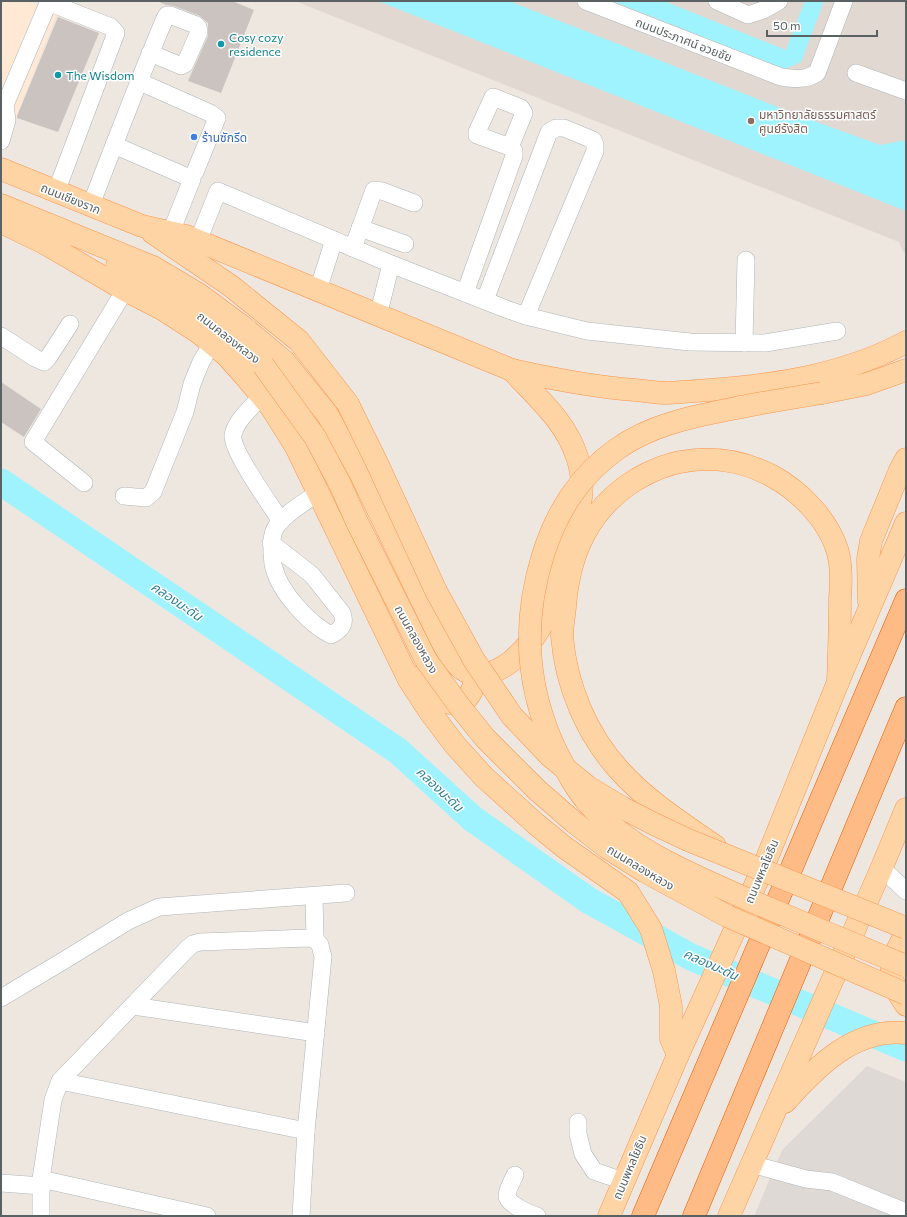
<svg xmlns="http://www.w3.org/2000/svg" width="907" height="1217" font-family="Commissioner,'Noto Sans Thai',sans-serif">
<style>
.commercial{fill:#ffe8d4}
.industrial{fill:#ded9d5}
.education{fill:#e0d8d1}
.water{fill:#9ff3ff}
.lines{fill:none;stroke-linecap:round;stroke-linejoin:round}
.river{stroke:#9ff3ff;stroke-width:27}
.building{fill:#cbc3bf}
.minor-casing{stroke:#afb5b8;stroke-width:18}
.major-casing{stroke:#fd934a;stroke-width:23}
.highway-casing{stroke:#ee5900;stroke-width:23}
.minor{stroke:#fff;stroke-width:17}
.major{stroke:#ffd4a4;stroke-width:22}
.highway{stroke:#ffbb86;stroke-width:22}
.major-bridge-casing{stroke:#fd934a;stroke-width:23;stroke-linecap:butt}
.major-bridge{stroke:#ffd4a4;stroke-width:22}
.culture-dot{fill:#0f9aa8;stroke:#fff;stroke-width:1.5}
.education-dot{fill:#8d6e63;stroke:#fff;stroke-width:1.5}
.shop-dot{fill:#3f7fe0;stroke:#fff;stroke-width:1.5}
.labels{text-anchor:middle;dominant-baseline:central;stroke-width:3;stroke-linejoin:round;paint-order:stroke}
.culture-label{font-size:12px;fill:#0d838f;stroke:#fff;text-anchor:start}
.street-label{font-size:12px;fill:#596163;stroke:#fff}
.education-label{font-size:12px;fill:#785e54;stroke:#fff;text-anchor:start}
.shop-label{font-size:12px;fill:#366cbe;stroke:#fff;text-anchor:start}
.water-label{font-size:13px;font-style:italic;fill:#2c8094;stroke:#fff}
</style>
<rect width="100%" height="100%" fill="#eee7e0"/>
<!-- commercial -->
<polygon class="commercial" points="4,1 26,1 57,14 16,118 1,116 1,9"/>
<!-- industrial -->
<polygon class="industrial" points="867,1066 906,1082 906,1216 754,1216 782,1150"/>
<!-- education -->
<polygon class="education" points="295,1 906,1 906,253 903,252 899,242"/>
<!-- water -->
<g class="water">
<polygon points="378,1 509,1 803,117 880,145 906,140 906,211"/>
<polygon points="612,1 664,1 786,50 805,1 824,1 801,62 785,69"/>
</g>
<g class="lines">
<!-- river -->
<polyline class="river" points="1,482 398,751 473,819 588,900 691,957 906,1048"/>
</g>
<!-- building -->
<g class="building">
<polygon points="157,1 232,1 254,10 221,93 188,81 208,36 208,23 200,16 174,6 166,5"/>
<polygon points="58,17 99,33 58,132 17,118 17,116"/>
<polygon points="1,382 41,409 24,437 1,422"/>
</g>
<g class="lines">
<!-- minor casing -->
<g class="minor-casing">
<g id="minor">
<path d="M586 1 781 77C795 79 806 80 817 73L844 1"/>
<polyline points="717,1 748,15 763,10 779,1"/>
<polyline points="48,2 111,27 116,33 56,192"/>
<polyline points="856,73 906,91"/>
<polyline points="140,82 210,113 217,118 195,172"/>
<polyline points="1,141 7,120 5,105 49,1"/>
<polyline points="114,145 192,179 171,232"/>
<path d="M91 205C115 142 139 80 165 18L167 15H170L196 25 198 27 199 32 185 64 181 66 179 65 150 53"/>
<polyline points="360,228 405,244"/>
<polyline points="198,241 218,191 391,264 506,309 526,316 587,331 690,342 765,343 837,331"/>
<polyline points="353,248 374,190 382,191 414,203"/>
<polyline points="318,290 334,240"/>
<polyline points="465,293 514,156 514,151 510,147 477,135 477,132 493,97 521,108 524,113 510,147"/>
<polyline points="485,300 549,132 556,128 564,128 593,140 595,145 595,151 526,316"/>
<polyline points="378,316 391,264"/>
<polyline points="1,336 35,358 44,362 48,358 70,324"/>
<polyline points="744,343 746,260"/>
<path d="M262 396C252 407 236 420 233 435 231 450 271 506 281 521"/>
<polyline points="84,483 33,442 125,290"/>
<polyline points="124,496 146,498 153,492 185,412 192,384 201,362 212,343"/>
<path d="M271 543 312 575 342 613C346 624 341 630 331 635 309 624 280 592 274 568 272 563 273 558 272 553 272 546 271 538 274 531 279 517 305 502 318 493"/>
<polyline points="882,867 889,875 906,891"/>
<polyline points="314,896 315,939"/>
<polyline points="1,998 63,961 128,921 159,907 346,893"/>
<polyline points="133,1006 316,1033"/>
<polyline points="60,1081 306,1131"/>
<polyline points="578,1122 578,1134 583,1154 594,1171 623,1181"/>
<polyline points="751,1164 806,1179 832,1182 906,1212"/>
<path d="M515 1175C512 1181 507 1190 507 1196 507 1204 530 1214 537 1216"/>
<polyline points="41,1179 207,1216"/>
<polyline points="1,1183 42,1186"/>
<polyline points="41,1216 41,1179 53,1100 60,1081 188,948 193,944 200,942 309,938 315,939 320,945 323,957 306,1131 301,1216"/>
</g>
</g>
<!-- major casing -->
<g class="major-casing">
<g id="major">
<path d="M1 169 142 226 186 236 512 370C553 379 593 387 635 390 646 391 657 393 668 393 682 392 696 391 710 390 777 385 847 374 906 342"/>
<path d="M1 205 153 267 200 295 242 326 284 361 327 414 361 475 438 634C443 644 453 662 462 669 493 690 533 645 544 620 553 598 555 572 562 549 566 534 576 520 580 504 583 489 582 471 577 457 566 421 536 397 512 370"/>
<polyline points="1,222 46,244 60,247"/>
<polyline points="153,233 231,286 299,341 348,404"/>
<polyline points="46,244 125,290 162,309 198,332 226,355 244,375 271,407 296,447 409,680 430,712 455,745 484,777 536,824 564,847 628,892 651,929 664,971 671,1006 671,1039 678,1055"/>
<polyline points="117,266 134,274 207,318 242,346 263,365"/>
<polyline points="822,393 867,384 906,370"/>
<polyline points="869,602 868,559 871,541 900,470 906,459"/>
<path d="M422 676C435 693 436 704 460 704 472 696 474 687 476 673"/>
<path d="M715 846C682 823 647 801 620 771 587 735 566 686 562 636 562 627 564 617 565 607 569 553 589 508 637 479 651 471 664 465 680 462 713 456 742 460 772 476 800 491 827 519 837 549 842 565 841 583 840 599 840 627 839 654 838 682"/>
<path d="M906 934C899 944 890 964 892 976 892 983 902 1000 906 1005"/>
<path d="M785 1102C817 1066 854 1028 906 1033"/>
<polyline points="609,1216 678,1055 763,868 838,682 906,523"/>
<polyline points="729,1216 882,867 906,809"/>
</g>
</g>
<!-- highway casing -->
<g class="highway-casing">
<g id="highway">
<polyline points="643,1216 906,600"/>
<polyline points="694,1216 906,708"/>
</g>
</g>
<!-- minor -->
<use href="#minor" class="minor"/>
<!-- major -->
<use href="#major" class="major"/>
<!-- highway -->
<use href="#highway" class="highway"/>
<!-- major-bridge casing -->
<g class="major-bridge-casing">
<g id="major-bridge">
<polyline points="263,365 315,437 340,484 357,522 426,660 460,707 485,738 537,790 575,823 606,847 644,871 727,916 906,994"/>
<path d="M822 393C791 398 761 403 731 409 691 417 650 425 617 449 579 476 557 511 543 555 522 622 526 689 557 753 566 770 575 788 588 803 631 851 692 874 749 900 801 922 854 944 906 966"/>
<polyline points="348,404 377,463 436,591 474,660 512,716 550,756 588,787 623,808 654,824 688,840 906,928"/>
</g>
</g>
<!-- major-bridge -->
<use href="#major-bridge" class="major-bridge"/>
</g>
<!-- markers -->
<g class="culture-dot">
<circle cx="221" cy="44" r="4"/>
<circle cx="58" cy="75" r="4"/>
</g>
<circle class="education-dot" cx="751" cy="121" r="4"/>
<circle class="shop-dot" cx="194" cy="137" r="4"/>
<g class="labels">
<!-- culture labels -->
<g class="culture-label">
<text x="229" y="37">Cosy cozy<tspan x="229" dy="14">residence</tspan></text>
<text x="66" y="75">The Wisdom</text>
</g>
<!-- street labels -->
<g class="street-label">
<text transform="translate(684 39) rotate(21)">ถนนประภาศน์ อวยชัย</text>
<text transform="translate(71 198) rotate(22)">ถนนเชียงราก</text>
<text transform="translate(229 337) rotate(38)">ถนนคลองหลวง</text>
<text transform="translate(417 639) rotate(61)">ถนนคลองหลวง</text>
<text transform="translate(641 867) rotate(31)">ถนนคลองหลวง</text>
<text transform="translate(761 871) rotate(-67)">ถนนพหลโยธิน</text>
<text transform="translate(629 1167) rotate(-67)">ถนนพหลโยธิน</text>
</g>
<!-- education labels -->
<g class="education-label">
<text x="759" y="114">มหาวิทยาลัยธรรมศาสตร์<tspan x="759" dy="14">ศูนย์รังสิต</tspan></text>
</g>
<!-- shop labels -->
<g class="shop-label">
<text x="202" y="137">ร้านซักรีด</text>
</g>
<!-- water labels -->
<g class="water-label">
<text transform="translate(177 601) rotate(34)">คลองมะดัน</text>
<text transform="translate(440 789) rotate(43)">คลองมะดัน</text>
<text transform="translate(711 964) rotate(24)">คลองมะดัน</text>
</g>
</g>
<!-- border -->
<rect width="907" height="1217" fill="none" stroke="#596163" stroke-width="4"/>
<!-- scale -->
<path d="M767 30v6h110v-6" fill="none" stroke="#596163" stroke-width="2"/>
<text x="773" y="30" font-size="12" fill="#596163" stroke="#ffffff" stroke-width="3" paint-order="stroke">50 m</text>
</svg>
